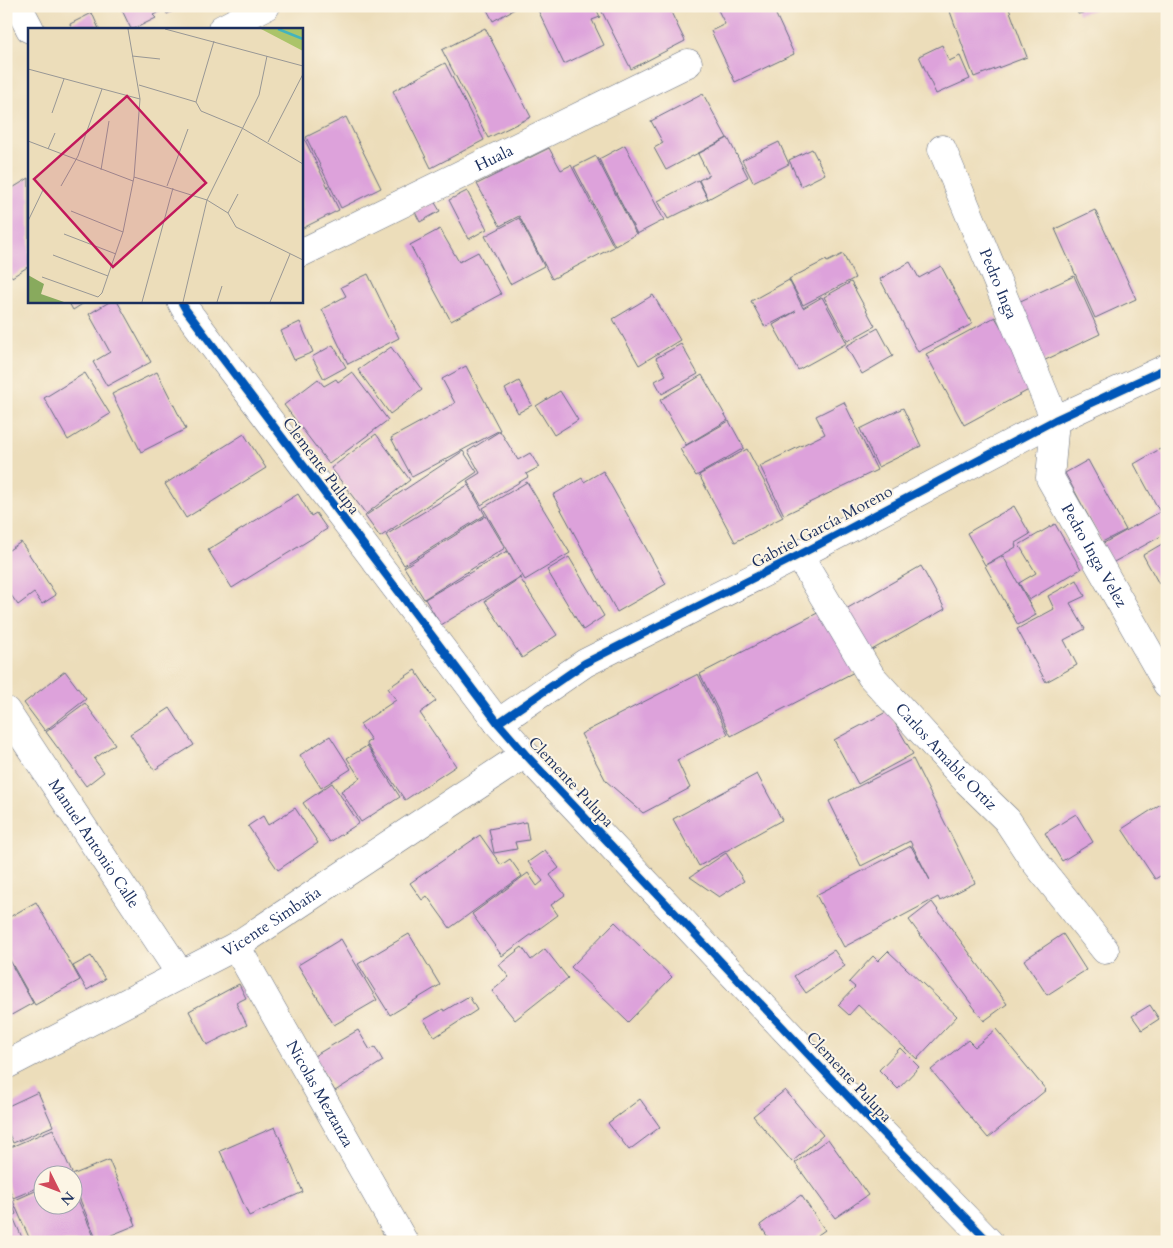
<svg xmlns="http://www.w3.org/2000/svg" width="1173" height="1248" font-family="Cardo,serif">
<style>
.building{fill:#dda2db}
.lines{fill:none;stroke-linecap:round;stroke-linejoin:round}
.minor-casing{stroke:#646c7e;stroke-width:29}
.tertiary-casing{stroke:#646c7e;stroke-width:29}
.minor{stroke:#fff;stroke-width:28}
.tertiary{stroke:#fff;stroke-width:28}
.cycleway-casing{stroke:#fcf5e5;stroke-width:11}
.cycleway{stroke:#0057b8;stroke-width:8}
.labels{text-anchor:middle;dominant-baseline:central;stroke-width:4;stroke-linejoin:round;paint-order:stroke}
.street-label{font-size:16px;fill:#1b2f5e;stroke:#fcf5e5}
.inset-river{fill:none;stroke:#44b4bd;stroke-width:2.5}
.inset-road{fill:none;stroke:#989795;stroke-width:1}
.view{fill:#c2185b;fill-opacity:0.15;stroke:#c2185b;stroke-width:2.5}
.inset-edge{fill:none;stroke:#1b2f5e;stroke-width:2.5}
</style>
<rect width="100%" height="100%" fill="#fcf5e5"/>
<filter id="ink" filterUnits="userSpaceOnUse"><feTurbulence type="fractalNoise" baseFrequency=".02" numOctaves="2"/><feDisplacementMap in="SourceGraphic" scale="10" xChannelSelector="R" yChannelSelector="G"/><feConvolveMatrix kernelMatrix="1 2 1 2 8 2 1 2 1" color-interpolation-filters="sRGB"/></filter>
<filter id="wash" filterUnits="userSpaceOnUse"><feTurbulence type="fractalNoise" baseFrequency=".0096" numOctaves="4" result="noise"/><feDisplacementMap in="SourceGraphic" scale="20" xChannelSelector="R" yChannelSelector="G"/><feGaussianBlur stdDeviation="1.12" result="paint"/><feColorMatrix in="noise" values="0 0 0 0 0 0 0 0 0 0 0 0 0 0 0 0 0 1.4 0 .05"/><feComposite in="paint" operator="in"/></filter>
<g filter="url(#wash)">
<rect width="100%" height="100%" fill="#ecddba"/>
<g id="blocks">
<!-- building -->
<g class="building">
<polygon points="120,6 161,6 163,10 153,15 156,18 134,29 131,29"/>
<polygon points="164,6 184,6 167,14"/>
<polygon points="485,6 520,6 493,21"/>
<polygon points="536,6 595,6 600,17 592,20 604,45 564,64"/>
<polygon points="599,6 668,6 685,41 631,69"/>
<polygon points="716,6 772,6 794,54 735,82 711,31 725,24"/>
<polygon points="948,6 1008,6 1027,57 974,77"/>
<polygon points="1076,6 1105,6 1105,7 1078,14"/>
<polygon points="92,13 99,29 72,29 70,24"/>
<polygon points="485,28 531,117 488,138 442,50"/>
<polygon points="942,45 949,61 960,56 970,79 936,94 919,56"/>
<polygon points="445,63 484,140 431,168 393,91"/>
<polygon points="703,94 727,138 666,170 654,148 663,143 651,121"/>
<polygon points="346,117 381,188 341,208 306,137"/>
<polygon points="304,138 339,210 301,229 301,139"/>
<polygon points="728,138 748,177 708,199 699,180 709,175 698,154"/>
<polygon points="779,142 789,164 753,182 742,160"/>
<polygon points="625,145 664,220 637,234 599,159"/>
<polygon points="549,148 561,170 571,165 614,247 552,279 519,216 500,226 477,184"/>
<polygon points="812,149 825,174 801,186 789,160"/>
<polygon points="596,156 636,234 615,246 574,167"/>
<polygon points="29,178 29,266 12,277 6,267 6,192"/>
<polygon points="698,180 708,199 668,219 658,201"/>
<polygon points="467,191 487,229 469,239 449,200"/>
<polygon points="434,201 440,211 420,222 415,212"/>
<polygon points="1095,210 1136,299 1095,318 1055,229"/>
<polygon points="519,218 544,266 510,284 485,236"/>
<polygon points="440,229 459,262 478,252 501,294 451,321 410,245"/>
<polygon points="843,254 855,278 803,305 789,279 826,260 827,262"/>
<polygon points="910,262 919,278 941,266 972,324 918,352 880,279"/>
<polygon points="368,274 399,338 348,364 322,309 346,296 341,287"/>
<polygon points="1074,276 1100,334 1039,363 1012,305"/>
<polygon points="789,280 803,308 822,297 847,343 798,370 773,325 796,311 765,327 751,301"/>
<polygon points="851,282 875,326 848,341 824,297"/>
<polygon points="653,295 680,340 639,365 613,319"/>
<polygon points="68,301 87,301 73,310"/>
<polygon points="111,301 117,301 151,362 107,386 93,362 110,352 89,314"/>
<polygon points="995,317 1036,386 964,425 926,354"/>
<polygon points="300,322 313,352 294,360 281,331"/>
<polygon points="878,328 893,356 862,374 846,346"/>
<polygon points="681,344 698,374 662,394 655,381 666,375 656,358"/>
<polygon points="333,345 346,367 324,379 312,357"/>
<polygon points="391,347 422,390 390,414 358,370"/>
<polygon points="466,366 500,430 412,477 391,438 455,403 442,379"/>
<polygon points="157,372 186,429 141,452 112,394"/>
<polygon points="352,372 388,420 329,464 284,405 318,379 324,386 336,379 338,382"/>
<polygon points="85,373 110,414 68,440 44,398"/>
<polygon points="702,375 728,420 686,445 660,400"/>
<polygon points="519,381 532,405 518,413 505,389"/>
<polygon points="560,391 578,420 554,435 536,406"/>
<polygon points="844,402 877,470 784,515 760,466 825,434 816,416"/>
<polygon points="903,408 921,446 878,467 860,429"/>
<polygon points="729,421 744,448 696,476 680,449"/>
<polygon points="500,431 518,460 530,453 539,467 526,474 528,477 481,505 467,481 480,473 468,451"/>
<polygon points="244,434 266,468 186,518 165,484"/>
<polygon points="376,434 410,480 366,514 331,468"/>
<polygon points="747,449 783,517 735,542 699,475"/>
<polygon points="1160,449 1167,461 1167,533 1112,563 1102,544 1160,512 1134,464"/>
<polygon points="463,451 477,472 380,537 365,516"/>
<polygon points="1088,460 1126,530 1102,542 1065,473"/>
<polygon points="603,471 666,584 617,612 553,495 582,478 584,482"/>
<polygon points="527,482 570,553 525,580 483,508"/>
<polygon points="468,485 485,515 404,565 386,535"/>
<polygon points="298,494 311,516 316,513 327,529 232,588 208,550"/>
<polygon points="1014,506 1030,534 1015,543 1016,547 985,565 967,533"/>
<polygon points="486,516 505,548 424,599 404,567"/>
<polygon points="1055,524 1081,569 1029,600 1019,583 1036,573 1019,545"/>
<polygon points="1167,541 1167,579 1159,584 1143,555"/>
<polygon points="21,542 56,595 42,604 34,593 18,605 6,588 6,552"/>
<polygon points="507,551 522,576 441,625 425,599"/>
<polygon points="1003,556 1036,615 1018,625 985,566"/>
<polygon points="569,557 604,616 583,630 547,570"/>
<polygon points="921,566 945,609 870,651 846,609"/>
<polygon points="520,578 557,635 522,658 485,601"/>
<polygon points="1077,580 1085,596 1070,603 1085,629 1064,640 1077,665 1046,682 1017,629 1054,609 1048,596"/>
<polygon points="829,607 860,669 731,736 700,674"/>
<polygon points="415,670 436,701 420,713 456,766 405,800 366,743 371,740 360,724 396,700 388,688"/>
<polygon points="65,671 86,699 45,731 24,703"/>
<polygon points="698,674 728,734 677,760 690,788 643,813 606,781 581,734"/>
<polygon points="85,703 115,744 94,759 104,772 86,786 46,732"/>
<polygon points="170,708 194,745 154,770 130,734"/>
<polygon points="888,711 913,754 858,784 834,740"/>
<polygon points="330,736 351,769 321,788 300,755"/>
<polygon points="367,746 400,797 361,822 341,791 360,778 347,758"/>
<polygon points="913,759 975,883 940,901 938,897 844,947 816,895 911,846 930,880 910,841 861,866 829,801"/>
<polygon points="757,774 782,820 699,866 673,819"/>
<polygon points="332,783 359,823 330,842 303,803"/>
<polygon points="1167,800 1167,872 1155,879 1122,829"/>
<polygon points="295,808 318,843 278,870 248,826 263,816 268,825"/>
<polygon points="1076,814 1093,842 1062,861 1045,833"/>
<polygon points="526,822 529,840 515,842 517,849 494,853 489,829"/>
<polygon points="480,835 501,865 510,859 522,876 450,928 427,896 422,900 410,883"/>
<polygon points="545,850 559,868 550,875 565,895 551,905 558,915 502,956 472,914 528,873 537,886 543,881 528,862"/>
<polygon points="726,853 744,881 719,897 690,877"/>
<polygon points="36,902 80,980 35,1005 6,953 6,919"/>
<polygon points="932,902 1007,1004 984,1021 909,920"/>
<polygon points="615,922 672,977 628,1022 571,967"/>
<polygon points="409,934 440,985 390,1015 358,964"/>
<polygon points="1063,934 1086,970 1047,995 1024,960"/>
<polygon points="341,939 377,1000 334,1025 298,965"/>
<polygon points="522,947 531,960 545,949 568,978 515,1020 492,991 509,977 499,965"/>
<polygon points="834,950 845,966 806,993 794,976"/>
<polygon points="888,951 957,1016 917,1059 858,1005 849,1015 838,1005 855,987 849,982 873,956 878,961"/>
<polygon points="6,955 33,1003 6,1018"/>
<polygon points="91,956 105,979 87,990 73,966"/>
<polygon points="239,984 246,998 236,1003 247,1025 207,1045 189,1011"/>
<polygon points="469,996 477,1010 435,1037 424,1020 443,1009 444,1011"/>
<polygon points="1150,1005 1159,1019 1142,1030 1132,1016"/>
<polygon points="996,1029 1046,1090 988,1138 931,1070 968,1040 975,1047"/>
<polygon points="358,1030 370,1050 375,1047 383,1061 335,1091 314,1056"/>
<polygon points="900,1048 919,1067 898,1089 879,1070"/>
<polygon points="785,1090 823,1135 792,1162 753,1116"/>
<polygon points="38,1092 53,1126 13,1143 6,1128 6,1107"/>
<polygon points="640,1099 660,1127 629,1150 608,1123"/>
<polygon points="275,1127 303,1192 249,1216 220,1151"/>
<polygon points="53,1129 72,1173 67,1176 42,1176 42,1186 13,1198 6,1181 6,1149"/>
<polygon points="828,1139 868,1195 835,1218 795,1163"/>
<polygon points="109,1160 136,1225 97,1241 72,1180 72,1175"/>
<polygon points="72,1186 95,1239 89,1242 31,1242 13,1201 42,1188 42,1206 72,1206"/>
<polygon points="801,1195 825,1230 808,1242 771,1242 760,1225"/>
<polygon points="9,1196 16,1214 6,1219 6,1197"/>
<polygon points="13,1217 24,1242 6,1242 6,1220"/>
</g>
</g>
</g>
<g filter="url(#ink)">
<use href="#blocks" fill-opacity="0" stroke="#646c7e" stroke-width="1"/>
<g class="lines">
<!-- minor casing -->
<g class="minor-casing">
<g id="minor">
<polyline points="18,6 30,29"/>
<polyline points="222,29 266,6"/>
<path id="s1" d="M942 149 1055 420 1050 478 1167 684"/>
<path id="s2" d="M301 253 688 63"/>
<polyline points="181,301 186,310 498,723"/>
<path id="s3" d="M799 555 871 676 966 780 1007 820 1032 858 1105 950"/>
<path id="s4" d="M6 711 181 975"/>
<path id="s5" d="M236 946 404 1242"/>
<path id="s6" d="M6 1065 236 946 525 754"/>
</g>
</g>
<!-- tertiary casing -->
<g class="tertiary-casing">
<polyline id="tertiary" points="989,1242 873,1123 525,754 498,723 585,663 799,555 1055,420 1167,368"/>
</g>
<!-- minor -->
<use href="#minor" class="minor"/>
<!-- tertiary -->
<use href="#tertiary" class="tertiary"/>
<!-- cycleway casing -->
<g class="cycleway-casing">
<g id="cycleway">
<polyline points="181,301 186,310 498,723 525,754 873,1123 989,1242"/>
<polyline points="498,723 585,663 799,555 1055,420 1167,368"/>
</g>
</g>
<!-- cycleway -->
<use href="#cycleway" class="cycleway"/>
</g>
</g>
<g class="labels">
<!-- street labels -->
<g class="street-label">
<text stroke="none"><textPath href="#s2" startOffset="215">Huala</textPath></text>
<text stroke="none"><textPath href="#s1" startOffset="146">Pedro Inga</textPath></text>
<text transform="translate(321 466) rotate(53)">Clemente Pulupa</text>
<text transform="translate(822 527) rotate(-28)">Gabriel García Moreno</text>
<text stroke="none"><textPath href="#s1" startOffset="441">Pedro Inga Velez</textPath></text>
<text stroke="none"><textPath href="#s3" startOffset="251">Carlos Amable Ortiz</textPath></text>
<text transform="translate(571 782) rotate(47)">Clemente Pulupa</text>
<text stroke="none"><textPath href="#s4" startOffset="159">Manuel Antonio Calle</textPath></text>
<text stroke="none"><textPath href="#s6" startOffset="302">Vicente Simbaña</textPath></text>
<text transform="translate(849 1077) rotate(47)">Clemente Pulupa</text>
<text stroke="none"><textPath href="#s5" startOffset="170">Nicolas Meztanza</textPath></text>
</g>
</g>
<!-- overview -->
<g transform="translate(28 28)">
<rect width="275" height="275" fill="#ecddba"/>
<path d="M232 1H275V23L233 1Z" fill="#abc469"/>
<path d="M0 247 16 256 13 266 36 274H0Z" fill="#88aa5d"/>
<path class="inset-river" d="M250 1 275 11"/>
<path class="inset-road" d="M137 1 275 38M104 28 132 31M0 41 112 71M111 57 168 74 173 83 214 100 275 136M168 74 186 13M24 85 36 51M0 113 105 153M240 114 275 46M20 121 27 105M73 142 81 93M106 149 179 172 200 185 208 199 275 232M33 158 50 128 74 61M139 158 160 101M43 183 95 204M200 185 210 166M0 193 15 162M36 206 88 226M25 227 80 248M14 249 70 269 74 265 95 204 106 149 112 71 100 1M114 274 145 160M155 274 179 172 231 67 239 28M189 274 194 258M242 274 262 226"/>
<path class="view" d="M99 68 178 155 85 239 6 151Z"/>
<rect width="275" height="275" class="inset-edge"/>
</g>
<!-- margin -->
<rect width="1173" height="1248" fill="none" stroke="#fcf5e5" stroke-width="25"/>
<!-- north arrow -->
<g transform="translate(58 1190) rotate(132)"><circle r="24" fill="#fcf5e5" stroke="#a2a6af"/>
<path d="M0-4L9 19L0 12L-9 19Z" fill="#d1495b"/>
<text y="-8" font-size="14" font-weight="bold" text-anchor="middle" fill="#1b2f5e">N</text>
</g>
</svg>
